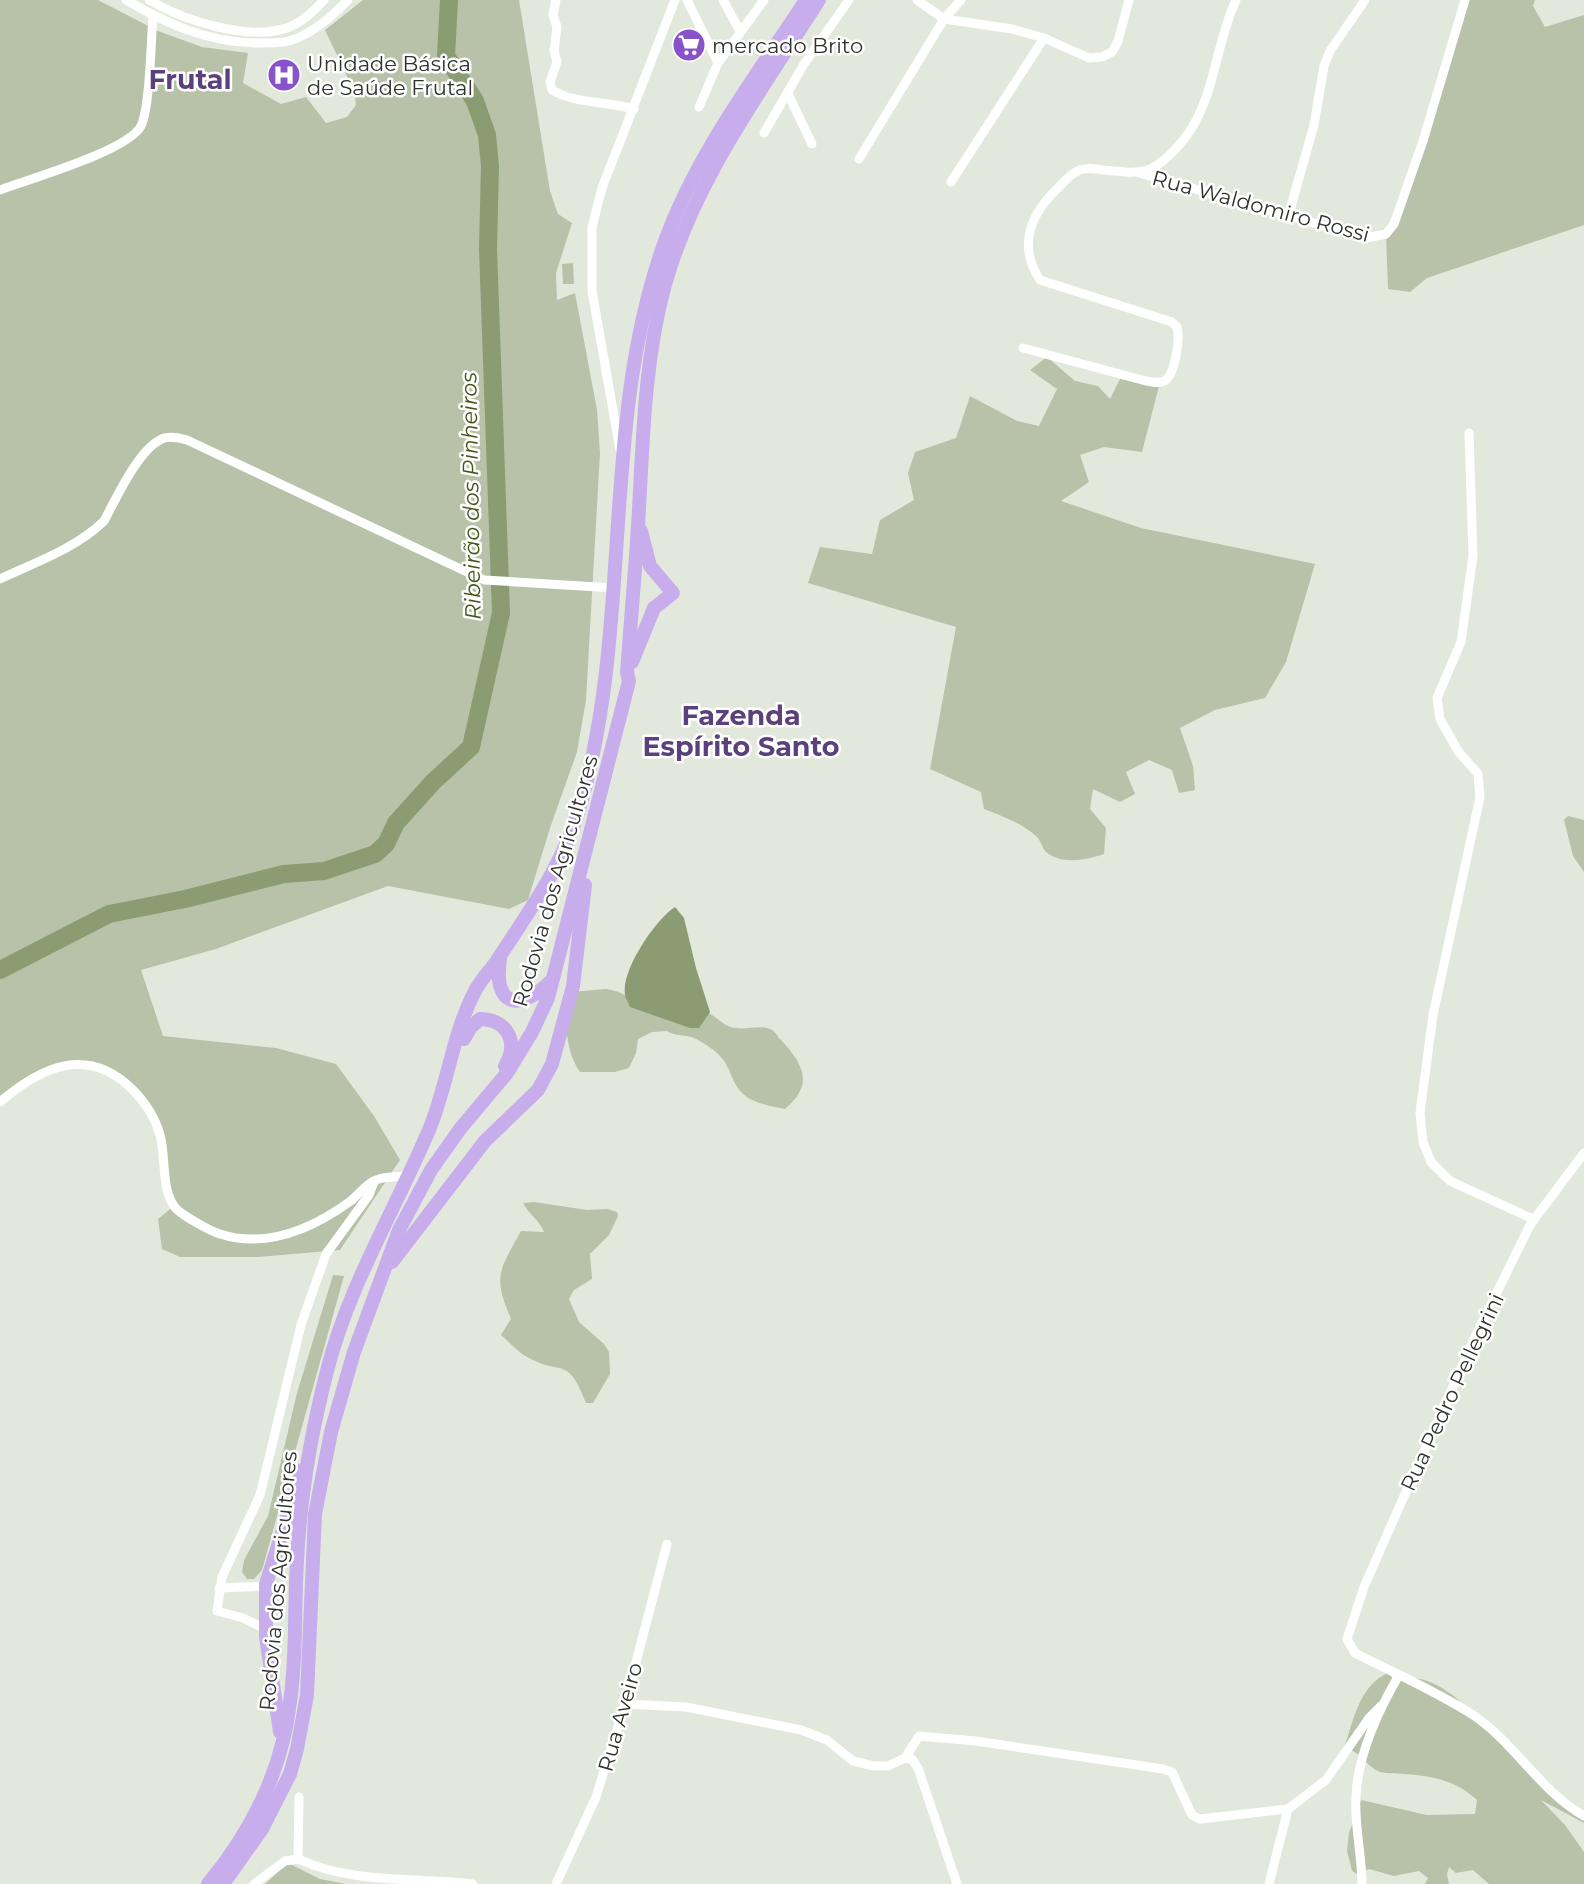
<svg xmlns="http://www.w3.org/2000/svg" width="1584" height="1884" font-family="Montserrat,sans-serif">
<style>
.green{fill:#b7c2a8}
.water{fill:#8b9b72}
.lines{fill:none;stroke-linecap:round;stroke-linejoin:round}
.river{stroke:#8b9b72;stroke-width:18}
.minor{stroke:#fff;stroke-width:9}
.primary{stroke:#c8aded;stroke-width:14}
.labels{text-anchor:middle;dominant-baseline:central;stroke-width:5;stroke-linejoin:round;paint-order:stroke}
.poi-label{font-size:21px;fill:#2f312d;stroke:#fff;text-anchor:start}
.street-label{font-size:21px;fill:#2f312d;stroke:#fff}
.water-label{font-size:22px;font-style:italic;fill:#435719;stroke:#fff}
.district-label{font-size:27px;font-weight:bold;fill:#5a417d;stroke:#fff}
</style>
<rect width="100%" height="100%" fill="#e3e8dd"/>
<!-- green -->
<g class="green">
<polygon points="0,0 98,0 158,31 202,47 248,53 243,83 281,104 306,97 326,123 347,117 356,105 354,91 325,30 363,0 519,0 550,191 558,214 572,223 556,273 557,300 575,293 597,410 600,453 586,700 577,752 550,828 528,900 509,909 388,886 216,949 141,970 163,1036 276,1048 336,1064 374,1116 400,1160 340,1250 258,1257 180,1257 162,1249 158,1219 174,1206 150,1111 105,1068 50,1070 0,1102"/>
<polygon points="1465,0 1535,0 1533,6 1545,27 1584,15 1584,225 1427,278 1410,292 1388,289 1386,234 1394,224"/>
<polygon points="573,263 574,284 563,284 562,264"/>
<path d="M1047 357 1075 381 1098 386 1110 399 1120 379 1159 386 1142 452 1104 447 1080 455 1089 482 1061 501 1141 528 1315 564 1286 662 1265 698 1215 710 1180 728 1193 766 1195 790 1179 793 1172 770 1149 760 1126 772 1135 794 1120 802 1093 789 1090 809 1106 828 1104 854C1087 860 1061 865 1046 852 1042 848 1041 841 1037 837 1022 823 1002 816 984 809L981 792 930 769 956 627 808 583 820 547 872 554 880 520 914 500 908 473 915 452 956 438 970 396 1017 421 1039 426 1057 389 1030 370Z"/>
<polygon points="1568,816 1584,820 1584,872 1573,856 1564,820"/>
<path d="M606 989C624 991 636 1003 653 1006 670 1010 692 1007 708 1013 718 1017 723 1027 736 1028 748 1030 760 1024 772 1030 776 1032 778 1038 781 1040 803 1064 815 1084 785 1109 761 1104 742 1102 732 1077 729 1069 724 1059 717 1053 713 1049 699 1040 694 1038 684 1034 675 1037 667 1031L652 1032 638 1039 636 1053 629 1068 615 1072H580C565 1051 563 1016 571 992Z"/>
<path d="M534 1202 587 1210 608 1209 617 1212 618 1216 609 1235 590 1254 592 1279 574 1290 569 1299 579 1322 604 1344 609 1352 610 1374 593 1403H586C567 1354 563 1377 527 1357 518 1352 509 1342 501 1335L511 1319C492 1275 500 1270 521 1231L544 1232C539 1219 528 1214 523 1203Z"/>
<polygon points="333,1275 344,1276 262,1570 254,1579 247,1579 242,1572 244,1560 268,1516 297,1393"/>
<path d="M1388 1673 1396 1682C1419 1673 1434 1682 1454 1696L1584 1819V1823L1541 1800 1565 1825 1584 1852V1884H1489L1473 1870 1456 1873 1449 1867 1447 1874 1449 1884H1425L1428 1878 1419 1871 1394 1876 1369 1869 1357 1874 1352 1871 1347 1851 1349 1833 1361 1800 1427 1815 1475 1814 1477 1800C1455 1780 1433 1776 1404 1774 1396 1773 1387 1774 1380 1772 1368 1768 1363 1755 1351 1750L1342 1753C1353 1726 1357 1686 1388 1673Z"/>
<polygon points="288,1863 320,1879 346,1884 265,1884"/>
</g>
<!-- water -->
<path class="water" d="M675 907 684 918 696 968 710 1012 699 1028H690L630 1007C629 1003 625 998 625 994 621 970 656 919 675 907Z"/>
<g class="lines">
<!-- river -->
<polyline class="river" points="0,970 109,914 185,899 284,874 324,871 375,854 386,844 396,823 433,782 471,747 501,613 488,249 490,166 487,135 475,101 446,56 449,0"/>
<!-- minor -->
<g class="minor">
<path d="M126 0C168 24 206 42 256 43 268 43 280 44 292 40 315 32 332 16 348 0"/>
<path d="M149 0C184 21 253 43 292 26 305 20 315 10 324 0"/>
<path d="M556 0 553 15 557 27 554 51 557 62 550 82 552 90C575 104 608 101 634 109"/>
<polyline points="687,0 718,63"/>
<polyline points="723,0 740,31"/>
<polyline points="917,0 944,19 1012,29 1044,38 1089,58 1102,57 1112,52 1118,41 1129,0"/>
<polyline points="788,94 812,144"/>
<polyline points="699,107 718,63 764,0"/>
<polyline points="764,133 804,64 849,0"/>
<polyline points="859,159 944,19 961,0"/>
<polyline points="1139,173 1366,238 1386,234 1394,224 1423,141 1465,0"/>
<polyline points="951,182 1044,38"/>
<path d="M0 190C29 179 128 151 141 126 150 107 151 40 153 16"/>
<polyline points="1288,217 1314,125 1324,66 1330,51 1365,0"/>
<path d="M1023 348 1146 381C1152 382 1161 384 1166 380 1176 371 1180 338 1177 327L1172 322 1040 280C1017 245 1031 213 1059 187 1065 180 1072 173 1080 170 1088 167 1095 169 1103 170 1142 174 1152 176 1180 144 1215 105 1214 47 1236 0"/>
<polyline points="1469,433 1473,556 1461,642 1437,698 1440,719 1458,751 1478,774 1480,797 1433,1015 1420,1113 1423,1142 1431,1162 1450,1181 1533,1219"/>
<polyline points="620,450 592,291 592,227 602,188 675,0"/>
<path d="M0 579C36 562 75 549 104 521 116 499 139 447 164 438 172 436 179 438 187 440L484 580 614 588"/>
<path d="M0 1102C41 1067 87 1045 132 1089 145 1102 155 1117 160 1135 166 1154 161 1188 174 1206 179 1214 210 1231 220 1234 267 1249 314 1228 352 1200 359 1194 367 1183 376 1180 385 1176 398 1177 408 1176"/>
<path d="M1584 1153 1530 1225 1474 1339 1389 1530 1364 1587 1347 1639 1355 1653C1394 1673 1436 1691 1473 1715 1515 1743 1540 1791 1584 1816"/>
<polyline points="219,1588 266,1586"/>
<polyline points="266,1629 243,1618 217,1611 222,1577 260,1495 301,1325 326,1254 369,1195 374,1182"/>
<polyline points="625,1704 686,1707 801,1730 827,1740 853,1761 874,1766 888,1766 905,1758 912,1759 918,1768 957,1884"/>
<polyline points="905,1758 919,1736 976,1741 1163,1769 1172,1772 1192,1815 1200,1819 1288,1809"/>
<path d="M298 1859C353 1884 413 1877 473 1884"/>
<polyline points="254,1884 285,1861 298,1859 299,1797"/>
<polyline points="556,1884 596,1797 625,1704 667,1544"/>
<polyline points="1269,1884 1288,1809 1326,1780 1369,1718 1381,1706"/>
<path d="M1362 1884C1362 1855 1354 1825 1356 1796 1358 1754 1378 1711 1399 1675"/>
</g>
<!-- primary -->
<g class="primary">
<polyline points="632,662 654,608 673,593 650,566 641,531"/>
<path d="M500 956C500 963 498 973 499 980 504 1016 535 997 550 982"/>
<path d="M464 1039 471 1027 480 1019C508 1020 519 1042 505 1066"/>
<polyline points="392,1262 485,1141 538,1090 552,1064 573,986 585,885"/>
<polyline points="280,1732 266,1637 266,1584 302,1470"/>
<path d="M208 1884C252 1831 282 1771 290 1702 297 1656 294 1608 297 1561 300 1498 311 1433 327 1371 348 1287 395 1210 429 1130 447 1087 452 1037 473 995 478 983 488 973 496 962 530 910 564 864 581 803 633 620 600 424 664 244 695 156 755 78 806 0"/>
<path d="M223 1884 262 1829 290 1774 297 1749 307 1695 315 1514 331 1432 354 1352 399 1230 431 1170 460 1129 507 1073 532 1032 548 998 629 681 627 672C631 617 636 563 639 509 643 435 645 360 664 288 693 182 761 91 819 0"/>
</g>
</g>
<!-- icons -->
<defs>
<g id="supermarket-disc" transform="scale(1.725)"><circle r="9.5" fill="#8852ca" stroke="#fff"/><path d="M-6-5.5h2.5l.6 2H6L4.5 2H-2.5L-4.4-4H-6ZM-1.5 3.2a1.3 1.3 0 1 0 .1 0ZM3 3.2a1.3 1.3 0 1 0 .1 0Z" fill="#fff"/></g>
<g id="hospital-disc" transform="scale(1.725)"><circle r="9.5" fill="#8852ca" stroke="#fff"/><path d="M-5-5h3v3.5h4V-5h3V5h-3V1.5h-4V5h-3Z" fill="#fff"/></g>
</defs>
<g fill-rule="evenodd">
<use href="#supermarket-disc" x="689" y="45"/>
<use href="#hospital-disc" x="284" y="75"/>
</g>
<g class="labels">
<!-- poi labels -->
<g class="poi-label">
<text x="712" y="45">mercado Brito</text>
<text x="307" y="63">Unidade Básica<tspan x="307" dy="24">de Saúde Frutal</tspan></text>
</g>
<!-- street labels -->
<g class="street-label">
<text transform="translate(1261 206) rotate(15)">Rua Waldomiro Rossi</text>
<text transform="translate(555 881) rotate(-74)">Rodovia dos Agricultores</text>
<text transform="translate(1452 1392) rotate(-65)">Rua Pedro Pellegrini</text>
<text transform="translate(278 1581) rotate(-85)">Rodovia dos Agricultores</text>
<text transform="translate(620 1717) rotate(-74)">Rua Aveiro</text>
</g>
<!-- water labels -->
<g class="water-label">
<text transform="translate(471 496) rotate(-91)">Ribeirão dos Pinheiros</text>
</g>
<!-- district labels -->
<g class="district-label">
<text x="190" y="79">Frutal</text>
<text x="741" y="715">Fazenda<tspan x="741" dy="31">Espírito Santo</tspan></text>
</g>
</g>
</svg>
